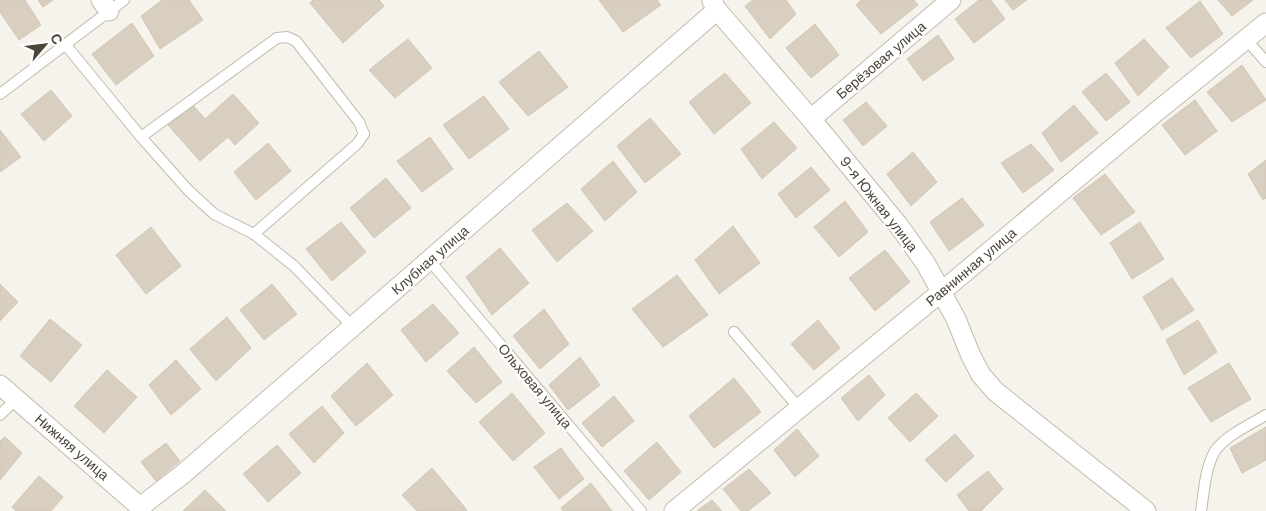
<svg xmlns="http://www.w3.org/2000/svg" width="1266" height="511" font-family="'DM Sans',sans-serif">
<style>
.building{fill:#d8cfc1;stroke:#d3c7b4}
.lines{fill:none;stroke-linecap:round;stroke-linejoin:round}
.lane-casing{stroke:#c2bbae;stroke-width:12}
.street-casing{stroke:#c2bbae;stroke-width:21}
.lane{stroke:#fff;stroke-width:10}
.street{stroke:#fff;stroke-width:19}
.labels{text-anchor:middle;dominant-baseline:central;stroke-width:4.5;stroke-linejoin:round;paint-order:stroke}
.street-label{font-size:14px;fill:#4b4439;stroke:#fff}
</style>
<rect width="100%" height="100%" fill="#f6f3ec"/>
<!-- building -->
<g class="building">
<polygon points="0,0 25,0 41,25 19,40 0,12"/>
<polygon points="38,0 53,0 43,7"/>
<polygon points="162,0 189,0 203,20 160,49 141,16"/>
<polygon points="313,0 379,0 384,6 343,43 310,3"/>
<polygon points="599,0 657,0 661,5 623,32"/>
<polygon points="753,0 786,0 796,14 770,39 745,6"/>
<polygon points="861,0 914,0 918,5 881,34 856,5"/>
<polygon points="979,0 991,0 1005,19 974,43 955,19"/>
<polygon points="1005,0 1027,0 1013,10"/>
<polygon points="1218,0 1253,0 1232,16"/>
<polygon points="1200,1 1223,34 1191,58 1166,28"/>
<polygon points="132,23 154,56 116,85 92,54"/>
<polygon points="815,24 839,55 811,78 786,48"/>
<polygon points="938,35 954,59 923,81 907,59"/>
<polygon points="408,39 432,68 395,98 369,70"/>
<polygon points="1144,39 1169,67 1138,96 1115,63"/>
<polygon points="539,51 568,87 528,116 499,82"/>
<polygon points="1242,65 1266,100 1232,122 1207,92"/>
<polygon points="725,73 751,103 714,134 689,102"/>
<polygon points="1106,73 1130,102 1106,121 1082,92"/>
<polygon points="51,90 72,116 44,141 21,114"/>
<polygon points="233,94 259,123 235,145 228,137 200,161 168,125 192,104 205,119"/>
<polygon points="484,96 509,129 469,159 443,125"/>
<polygon points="1195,100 1217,131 1185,155 1162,125"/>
<polygon points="866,102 887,126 863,146 843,120"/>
<polygon points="1074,105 1098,133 1061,162 1042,133"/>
<polygon points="650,118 681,154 645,183 617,146"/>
<polygon points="774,122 797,148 762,179 741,149"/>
<polygon points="0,130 21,157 0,172"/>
<polygon points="430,137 453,169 422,192 397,161"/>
<polygon points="268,143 291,171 256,200 234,172"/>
<polygon points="1031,144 1054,170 1023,193 1001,163"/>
<polygon points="913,152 937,182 911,206 887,174"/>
<polygon points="1266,160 1266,198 1263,200 1248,174"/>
<polygon points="613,161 637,192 605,221 581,189"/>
<polygon points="811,167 830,190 796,218 778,194"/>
<polygon points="1105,174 1135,212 1101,235 1073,198"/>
<polygon points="386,178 411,208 374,238 350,208"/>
<polygon points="962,198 984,225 949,251 930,222"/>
<polygon points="845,201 868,232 839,257 814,227"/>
<polygon points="567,203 593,231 557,262 532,230"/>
<polygon points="341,222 366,252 332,281 306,249"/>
<polygon points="1140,222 1164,259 1132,279 1110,243"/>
<polygon points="733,226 760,263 719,294 695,260"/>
<polygon points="151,227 181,266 146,294 116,255"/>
<polygon points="500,248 529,283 492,315 466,277"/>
<polygon points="885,250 910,282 875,311 849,278"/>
<polygon points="677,275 708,315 663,347 632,309"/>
<polygon points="1172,278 1194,310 1162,330 1143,297"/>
<polygon points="0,284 18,302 0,321"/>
<polygon points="272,284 297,314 264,340 240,310"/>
<polygon points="433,304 459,333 426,362 401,330"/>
<polygon points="544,309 569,344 540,369 513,336"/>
<polygon points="227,317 251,348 216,381 190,349"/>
<polygon points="50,319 82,345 51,382 20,356"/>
<polygon points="818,320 840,348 814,370 791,344"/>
<polygon points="1198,320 1217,352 1184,375 1166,340"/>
<polygon points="474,347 502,382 476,403 447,371"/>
<polygon points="580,357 600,385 568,410 549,385"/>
<polygon points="176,360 201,389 171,415 149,385"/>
<polygon points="367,363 393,395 356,426 331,396"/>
<polygon points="1229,363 1251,399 1211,422 1188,388"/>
<polygon points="107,370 137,397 104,433 74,406"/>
<polygon points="869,375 885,395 858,421 841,398"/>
<polygon points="734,378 761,412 714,448 689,416"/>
<polygon points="512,393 545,433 513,461 479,422"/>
<polygon points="916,393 938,416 910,442 888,418"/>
<polygon points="614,396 634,421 602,447 582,423"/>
<polygon points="322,406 344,433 314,463 289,434"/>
<polygon points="1266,427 1266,460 1242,473 1230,448"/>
<polygon points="797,429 819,456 795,477 774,450"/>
<polygon points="955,434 974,456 946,482 925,460"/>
<polygon points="5,437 22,453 0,480 0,441"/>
<polygon points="657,442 681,472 649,500 624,471"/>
<polygon points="166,443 180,461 156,481 141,462"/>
<polygon points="277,445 301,473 268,502 243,474"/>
<polygon points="561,448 584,479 559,499 534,467"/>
<polygon points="432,468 467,510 466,511 417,511 402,495"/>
<polygon points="749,469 771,493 748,511 741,511 723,489"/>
<polygon points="988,471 1003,489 981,511 969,511 957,495"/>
<polygon points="39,476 63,497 51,511 16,511 12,507"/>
<polygon points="591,483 612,511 563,511 561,508"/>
<polygon points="205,490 226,511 183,511"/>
<polygon points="712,500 722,511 697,511"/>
</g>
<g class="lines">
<!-- lane casing -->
<g class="lane-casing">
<g id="lane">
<polyline points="1246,39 1266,62"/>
<polyline points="65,44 141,137 188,190 214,214 254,234 294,266 353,327"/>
<polyline points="0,94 124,0"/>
<polyline points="141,137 277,38 287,37 296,41 359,122 364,134 357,144 254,234"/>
<polyline points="430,261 641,511"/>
<polyline points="734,332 799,408"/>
<polyline points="0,415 16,399"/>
<path d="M1201 511C1204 492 1205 468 1215 451 1225 436 1251 424 1266 415"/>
</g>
</g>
<!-- street casing -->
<g class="street-casing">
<g id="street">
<polyline points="101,0 109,11"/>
<polyline points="712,1 717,10 811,119 899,226 926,264 956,319 971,356 981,375 996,392 1146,511"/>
<polyline points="811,119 951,0"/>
<polyline points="0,385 140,507 142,511"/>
<polyline points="140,507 183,474 717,10"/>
<polyline points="674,511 940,293 1156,112 1266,23"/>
</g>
</g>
<!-- lane -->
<use href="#lane" class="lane"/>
<!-- street -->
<use href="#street" class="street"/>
</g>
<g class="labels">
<!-- street labels -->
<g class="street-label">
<text transform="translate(881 60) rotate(-40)">Берёзовая улица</text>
<text transform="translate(879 204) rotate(52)">9-я Южная улица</text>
<text transform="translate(430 260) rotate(-41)">Клубная улица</text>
<text transform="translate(971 267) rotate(-40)">Равнинная улица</text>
<text transform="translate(535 386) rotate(50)">Ольховая улица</text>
<text transform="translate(72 447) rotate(41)">Нижняя улица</text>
</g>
</g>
<!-- north arrow -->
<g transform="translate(45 45) rotate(62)" stroke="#ffffff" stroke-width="4" paint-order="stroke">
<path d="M0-4L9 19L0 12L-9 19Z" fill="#4b4439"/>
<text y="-8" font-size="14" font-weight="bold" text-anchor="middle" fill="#4b4439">С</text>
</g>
</svg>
